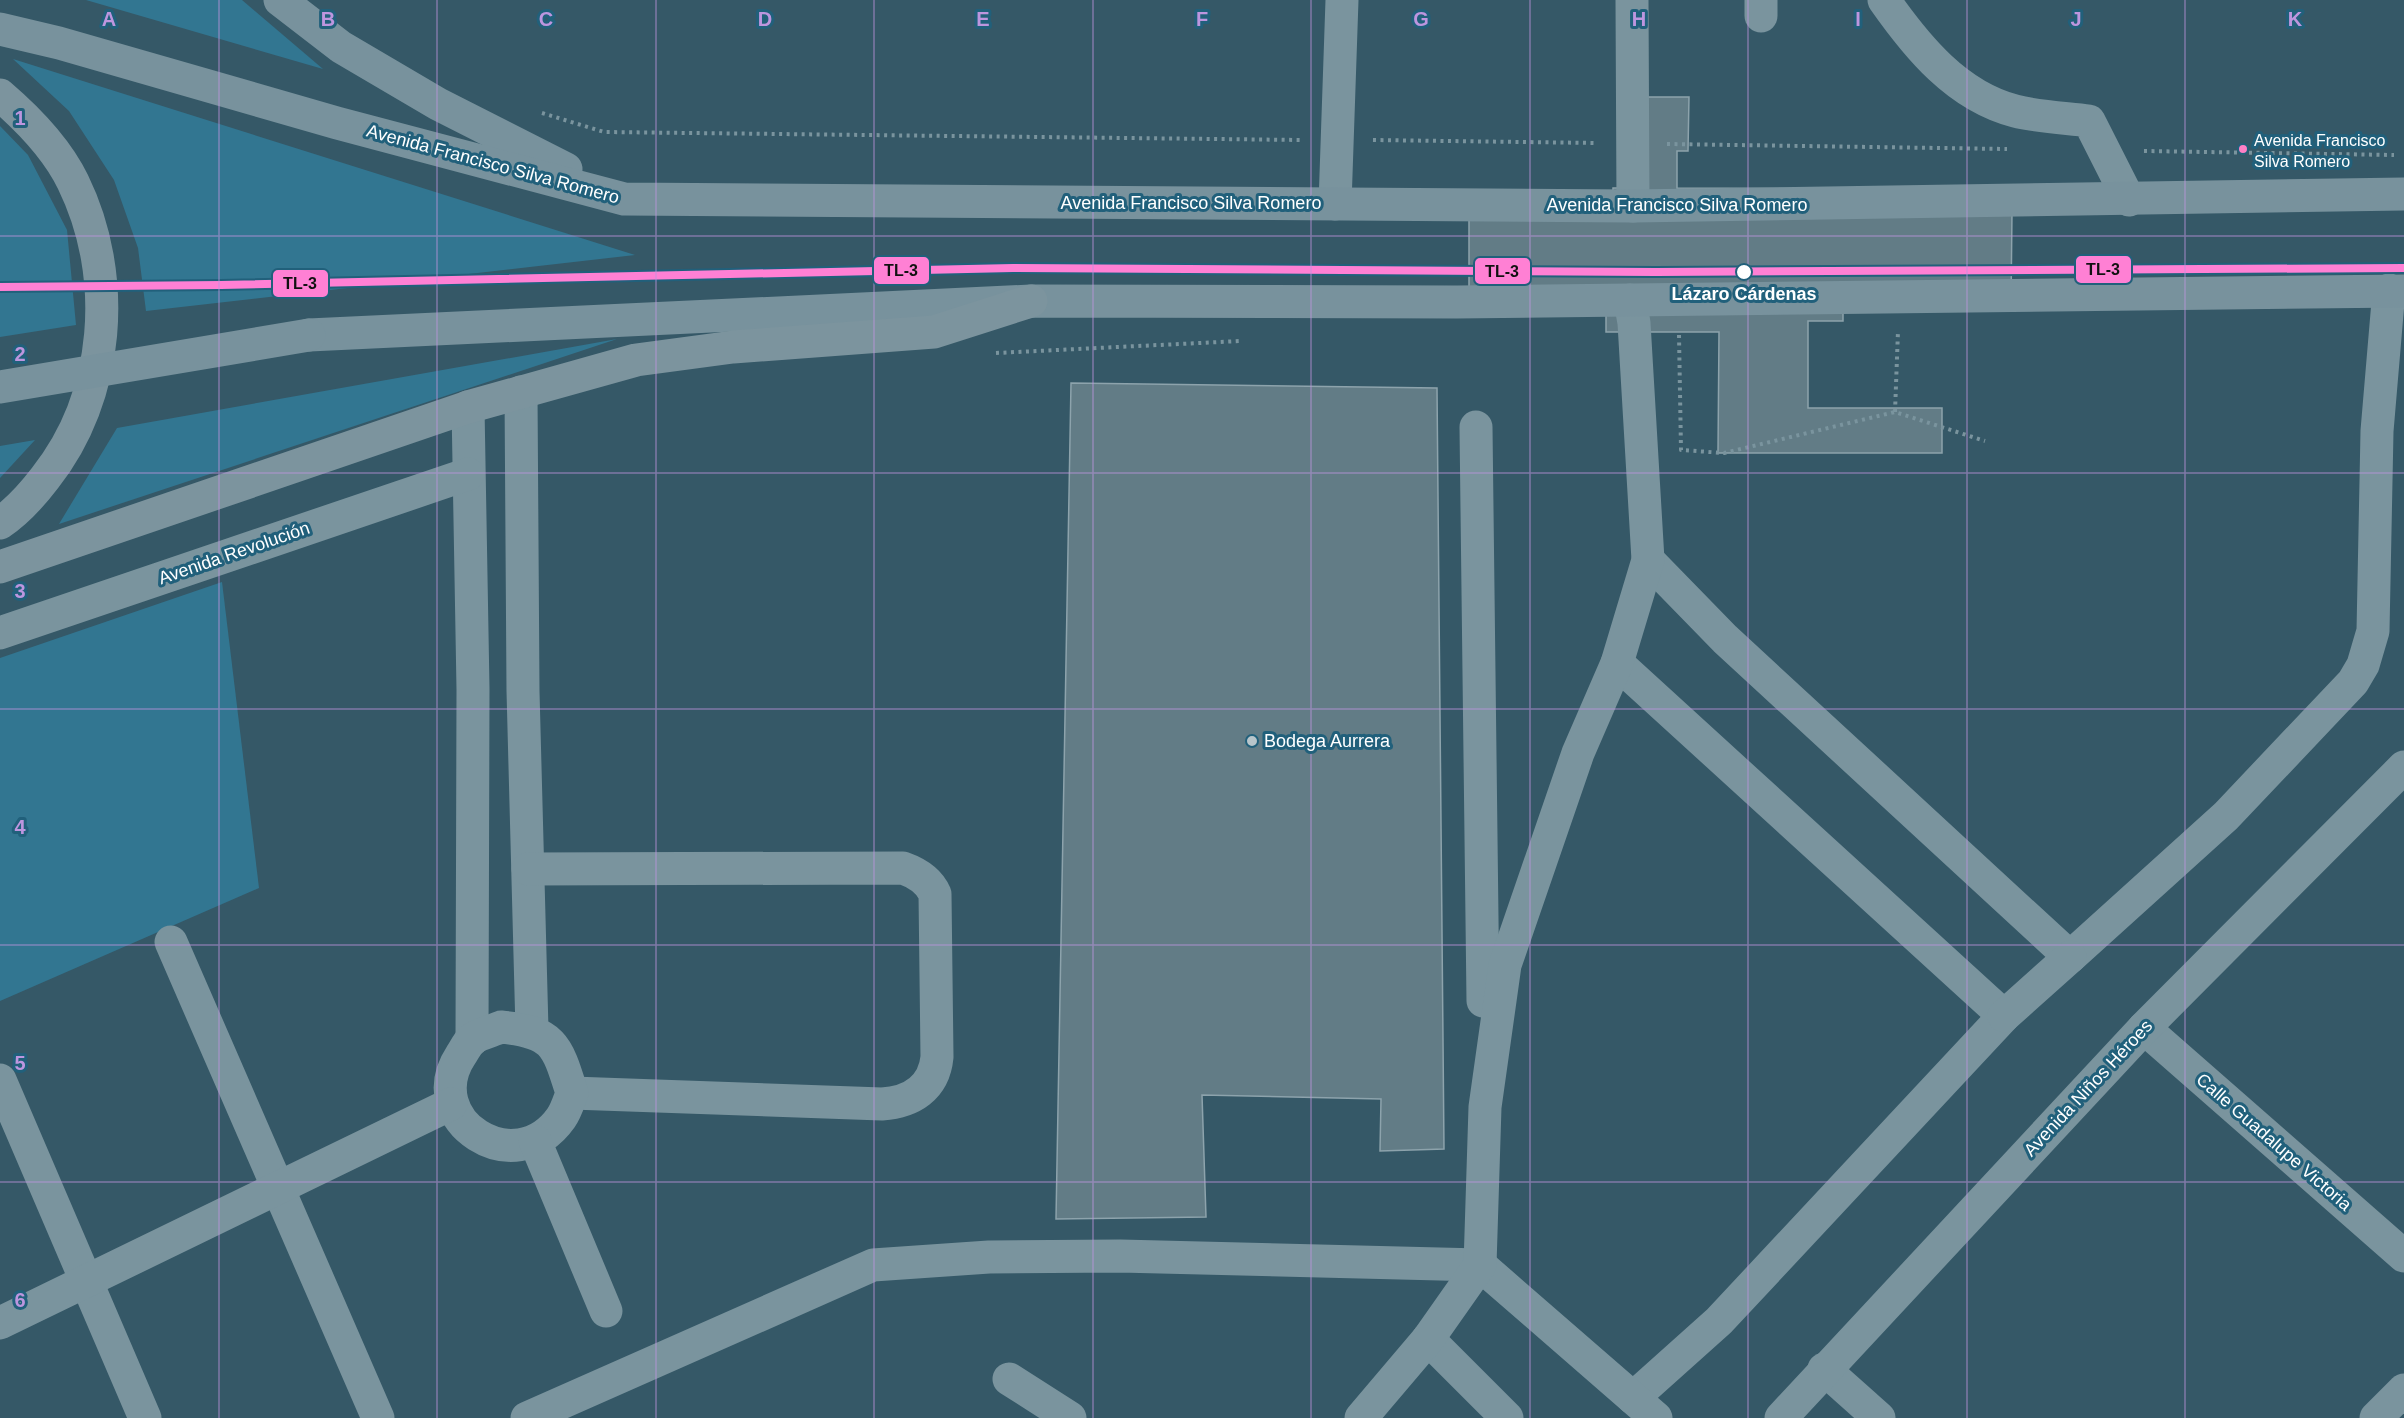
<svg xmlns="http://www.w3.org/2000/svg" width="2404" height="1418" font-family="Arial,sans-serif">
<style>
.green{fill:#327691}
.building{fill:#627c86;stroke:#8da3ac;stroke-width:1.5}
.lines{fill:none;stroke-linecap:round;stroke-linejoin:round}
.path{stroke:#7a949e;stroke-width:4;stroke-dasharray:3 4.5;stroke-linecap:butt}
.minor{stroke:#7a949e;stroke-width:33}
.major{stroke:#78929d;stroke-width:33}
.highway{stroke:#7c949e;stroke-width:33}
.major-bridge{stroke:#78929d;stroke-width:33}
.metro-1-casing{stroke:#21607b;stroke-width:12}
.metro-1{stroke:#ff80d4;stroke-width:8}
.grid{fill:none;stroke:#bd96df;stroke-width:1.5;stroke-opacity:0.55}
.bus-dot{fill:#ff80c5;stroke:#21607b;stroke-width:2}
.stop-dot{fill:#fff;stroke:#21607b;stroke-width:2}
.poi-dot{fill:#b8c5ca;stroke:#21607b;stroke-width:2}
.labels{text-anchor:middle;dominant-baseline:central;stroke-width:6;stroke-linejoin:round;paint-order:stroke}
.bus-label{font-size:16px;fill:#fff;stroke:#21607b;text-anchor:start}
.street-label{font-size:18px;fill:#fff;stroke:#21607b}
.stop-label{font-size:18px;font-weight:bold;fill:#fff;stroke:#21607b}
.poi-label{font-size:18px;fill:#fff;stroke:#21607b;text-anchor:start}
.grid-label{font-size:20px;text-anchor:middle;font-weight:bold;fill:#bd96df;stroke:#21607b;stroke-width:6;stroke-linejoin:round;paint-order:stroke}
.line-badge{stroke:#21607b;stroke-width:2}
.pale-badge-label{font-size:16px;text-anchor:middle;font-weight:bold;fill:#111}
</style>
<rect width="100%" height="100%" fill="#355867"/>
<!-- green -->
<g class="green">
<polygon points="86,0 242,0 323,69"/>
<polygon points="13,59 635,255 146,311 138,248 114,180 69,111"/>
<polygon points="0,126 28,155 67,230 76,325 0,337"/>
<polygon points="617,339 59,524 117,428"/>
<polygon points="35,440 0,478 0,446"/>
<polygon points="222,582 259,888 0,1001 0,658"/>
</g>
<!-- building -->
<g class="building">
<polygon points="1618,97 1689,97 1688,151 1677,151 1677,188 1849,189 2012,212 2011,304 1843,304 1843,321 1808,321 1808,408 1942,408 1942,453 1718,453 1719,332 1606,332 1606,308 1469,308 1469,215 1612,215 1613,188 1625,188"/>
<polygon points="1071,383 1437,388 1444,1149 1380,1151 1381,1099 1202,1095 1206,1217 1056,1219"/>
</g>
<g class="lines">
<!-- path -->
<g class="path">
<polyline points="542,113 604,132 1302,140"/>
<polyline points="1373,140 1596,143"/>
<polyline points="1667,144 2007,149"/>
<polyline points="2144,151 2394,155"/>
<polyline points="1679,335 1681,450 1724,453 1895,412 1985,441"/>
<polyline points="996,353 1240,341"/>
<polyline points="1895,412 1898,331"/>
</g>
<!-- minor -->
<g class="minor">
<polyline points="1632,0 1633,206"/>
<path d="M1884 0C1917 47 1957 96 2015 111 2039 117 2065 118 2089 121L2129 200"/>
<polyline points="1761,16 1761,0"/>
<polyline points="1335,204 1342,0"/>
<polyline points="521,392 523,691 532,1030"/>
<polyline points="468,407 473,689 472,1040"/>
<polyline points="1476,427 1483,1001"/>
<polyline points="1648,560 1725,639 2070,957 2226,816 2353,682 2363,665 2373,631 2377,431 2389,290"/>
<polyline points="0,633 468,474"/>
<polyline points="1617,663 2004,1016 1719,1321 1633,1398"/>
<path d="M528 869 903 868C917 873 929 880 935 894L937 1057C934 1088 912 1102 882 1104L572 1093"/>
<polyline points="171,942 378,1418"/>
<polyline points="2004,1016 2070,957"/>
<path d="M501 1027C554 1032 557 1045 572 1093 569 1101 566 1111 561 1118 515 1183 418 1120 461 1055 464 1051 467 1044 471 1040 478 1034 492 1031 501 1027Z"/>
<polyline points="2144,1028 2404,1256"/>
<polyline points="0,1080 145,1418"/>
<polyline points="535,1141 606,1311"/>
<polyline points="0,1323 451,1104"/>
<polyline points="1428,1339 1507,1418"/>
<polyline points="1824,1369 1879,1418"/>
<polyline points="1009,1379 1070,1418"/>
<polyline points="527,1418 873,1265 989,1257 1120,1256 1480,1265 1656,1418"/>
<polyline points="1361,1418 1428,1339 1480,1265 1485,1107 1505,965 1578,753 1617,663 1648,560 1634,323 1630,300"/>
<polyline points="1781,1418 2144,1028 2404,767"/>
<polyline points="2376,1418 2404,1390"/>
</g>
<!-- major -->
<g class="major">
<polyline points="280,0 341,47 438,104 566,169"/>
<polyline points="0,29 59,43 337,123 624,199 1633,206 2404,194"/>
<polyline points="309,335 1031,301 1457,302 2404,291"/>
</g>
<!-- highway -->
<g class="highway">
<path d="M0 95C28 119 57 149 73 182 119 276 110 396 45 478 32 495 18 511 0 523"/>
<polyline points="0,567 468,407 636,360 733,347 934,332 1031,301"/>
</g>
<!-- major-bridge -->
<polyline class="major-bridge" points="0,387 309,335"/>
<!-- metro-1 casing -->
<g class="metro-1-casing">
<polyline id="metro-1" points="0,287 221,285 1013,268 1656,272 2404,268"/>
</g>
<!-- metro-1 -->
<use href="#metro-1" class="metro-1"/>
</g>
<!-- grid -->
<path class="grid" d="M219 0V1418M437 0V1418M656 0V1418M874 0V1418M1093 0V1418M1311 0V1418M1530 0V1418M1748 0V1418M1967 0V1418M2185 0V1418M0 236H2404M0 473H2404M0 709H2404M0 945H2404M0 1182H2404"/>
<!-- markers -->
<circle class="bus-dot" cx="2243" cy="149" r="5"/>
<circle class="stop-dot" cx="1744" cy="272" r="8"/>
<circle class="poi-dot" cx="1252" cy="741" r="6"/>
<g class="labels">
<!-- bus labels -->
<g class="bus-label">
<text x="2254" y="140">Avenida Francisco<tspan x="2254" dy="21">Silva Romero</tspan></text>
</g>
<!-- street labels -->
<g class="street-label">
<text transform="translate(493 164) rotate(15)">Avenida Francisco Silva Romero</text>
<text x="1191" y="203">Avenida Francisco Silva Romero</text>
<text x="1677" y="205">Avenida Francisco Silva Romero</text>
<text transform="translate(234 553) rotate(-19)">Avenida Revolución</text>
<text transform="translate(2088 1088) rotate(-47)">Avenida Niños Héroes</text>
<text transform="translate(2274 1142) rotate(41)">Calle Guadalupe Victoria</text>
</g>
<!-- stop labels -->
<g class="stop-label">
<text x="1744" y="294">Lázaro Cárdenas</text>
</g>
<!-- poi labels -->
<g class="poi-label">
<text x="1264" y="741">Bodega Aurrera</text>
</g>
</g>
<g class="grid-label">
<text x="109" y="26">A</text>
<text x="328" y="26">B</text>
<text x="546" y="26">C</text>
<text x="765" y="26">D</text>
<text x="983" y="26">E</text>
<text x="1202" y="26">F</text>
<text x="1421" y="26">G</text>
<text x="1639" y="26">H</text>
<text x="1858" y="26">I</text>
<text x="2076" y="26">J</text>
<text x="2295" y="26">K</text>
<text x="20" y="125">1</text>
<text x="20" y="361">2</text>
<text x="20" y="598">3</text>
<text x="20" y="834">4</text>
<text x="20" y="1070">5</text>
<text x="20" y="1307">6</text>
</g>
<g class="line-badge">
<rect x="2075" y="255" width="57" height="29" rx="6" fill="#ff80d4"/>
<rect x="873" y="256" width="57" height="29" rx="6" fill="#ff80d4"/>
<rect x="1474" y="257" width="57" height="28" rx="6" fill="#ff80d4"/>
<rect x="272" y="269" width="57" height="29" rx="6" fill="#ff80d4"/>
</g>
<g class="pale-badge-label">
<text x="2103" y="275">TL-3</text>
<text x="901" y="276">TL-3</text>
<text x="1502" y="277">TL-3</text>
<text x="300" y="289">TL-3</text>
</g>
</svg>
